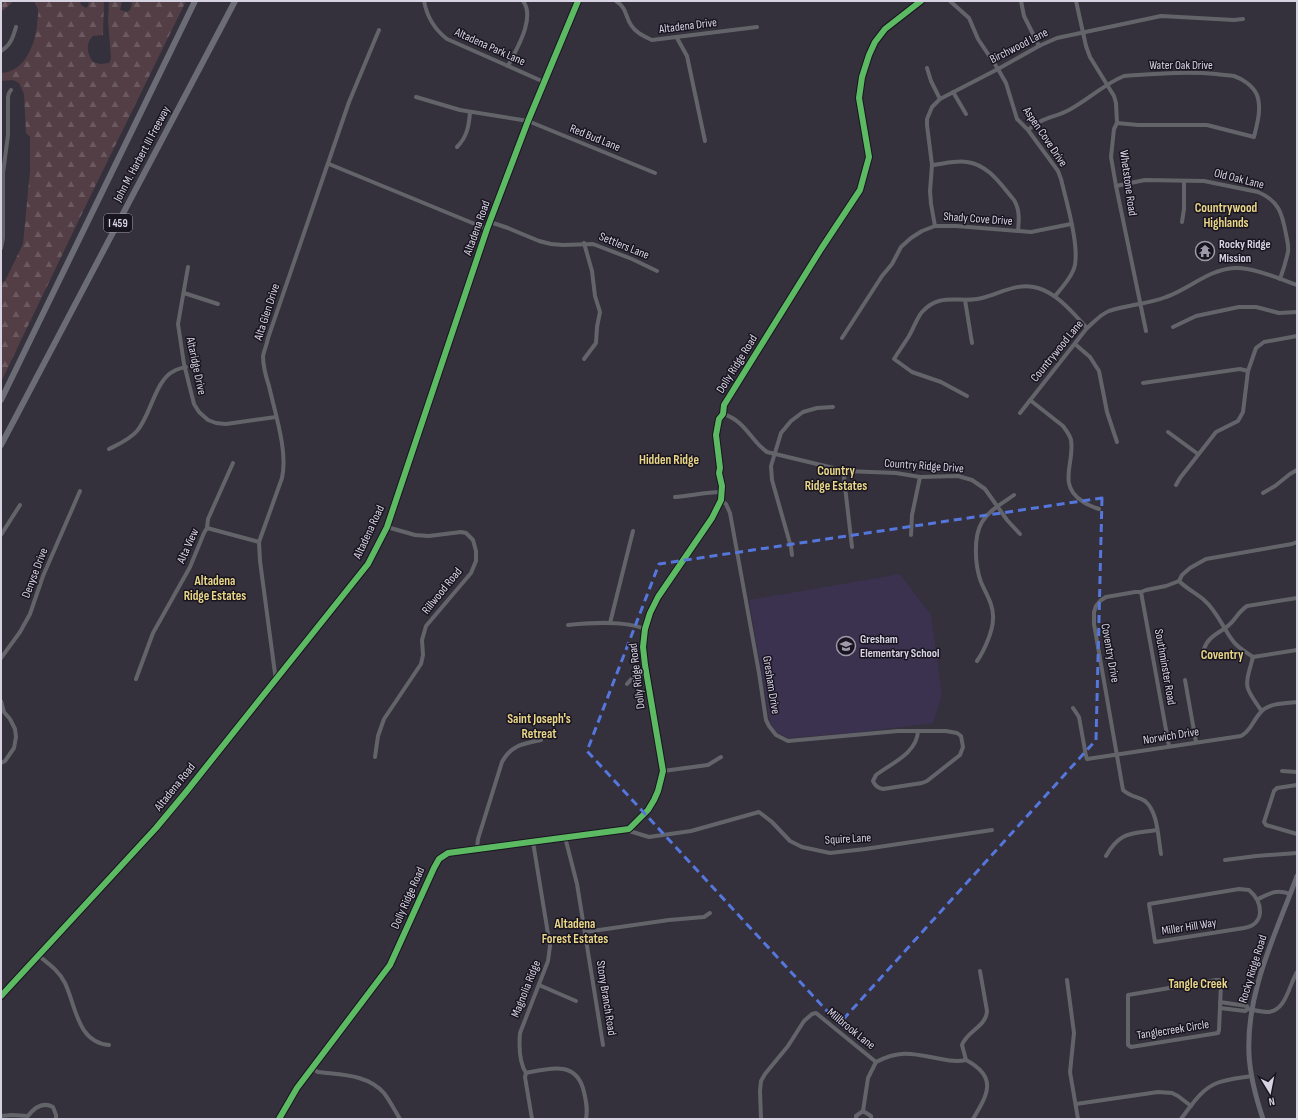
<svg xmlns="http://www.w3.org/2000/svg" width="1298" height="1120" font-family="'Sofia Sans Condensed',sans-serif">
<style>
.built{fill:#3b324f}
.forest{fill:url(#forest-firs)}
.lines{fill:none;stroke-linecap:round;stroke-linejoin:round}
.minor{stroke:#636469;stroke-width:4}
.major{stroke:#66676f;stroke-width:5}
.highway{stroke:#6b6c75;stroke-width:6}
.cycleway-casing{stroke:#181520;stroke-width:8}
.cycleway{stroke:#5cba63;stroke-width:6}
.marked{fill:none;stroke:#5576db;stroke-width:3;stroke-dasharray:8 5;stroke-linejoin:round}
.labels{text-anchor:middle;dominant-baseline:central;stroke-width:3;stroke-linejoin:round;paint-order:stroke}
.shield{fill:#181520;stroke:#9e9aa8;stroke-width:1}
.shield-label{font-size:11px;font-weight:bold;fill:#d8d3e3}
.street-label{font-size:12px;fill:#d8d3e3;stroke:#181520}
.poi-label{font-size:12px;font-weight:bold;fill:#d8d3e3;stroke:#181520;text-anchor:start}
.neighbourhood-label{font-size:13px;font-weight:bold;fill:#e9d688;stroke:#181520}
</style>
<defs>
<pattern id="forest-firs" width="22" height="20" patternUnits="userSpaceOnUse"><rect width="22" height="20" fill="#533e45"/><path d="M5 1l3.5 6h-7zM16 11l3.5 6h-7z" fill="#6b5960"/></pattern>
</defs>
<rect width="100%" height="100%" fill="#34303c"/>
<!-- built -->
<polygon class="built" points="900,574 931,615 942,695 933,723 854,733 789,738 777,733 770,722 749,600"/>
<!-- forest -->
<g class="forest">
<polygon points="1,1 14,1 1,12"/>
<path d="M34 1H80L81 5 86 8 88 6 89 1H104L103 35 93 36C85 44 87 53 93 62L100 64 109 63 111 58 108 21 109 1H122L120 10 127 12 130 10 132 4 131 1H186L88 201 1 382V283L5 281 23 244 30 171V137L26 133 24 94 19 83 13 80 1 81V73C25 72 35 44 37 25 37 20 39 14 38 9 37 7 35 4 34 1Z"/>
</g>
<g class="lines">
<!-- minor -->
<g class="minor">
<path d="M424 1C427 17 434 29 447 39L544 82"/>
<path d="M616 1C627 8 625 16 631 25 636 33 644 36 652 40L757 27"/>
<path d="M950 1 969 18 978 39 998 69 1006 83 1017 119 1028 130 1058 171 1061 179C1066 200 1082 253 1073 271 1069 280 1061 289 1055 296"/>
<polyline points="1021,1 1024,16 1039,46"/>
<polyline points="1076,1 1086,46 1090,57 1114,96 1116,103 1117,123 1114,129 1111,157 1116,186 1146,331"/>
<polyline points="677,38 687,56 705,141"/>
<path d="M1 51C11 45 13 37 16 27"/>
<path d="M508 66C516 50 536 18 523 1"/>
<polyline points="927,68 931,81 940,99"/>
<polyline points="953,92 966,114"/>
<polyline points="416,97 460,110 528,121 655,173"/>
<path d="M1028 130C1042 117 1054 118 1069 110 1088 100 1104 84 1124 76 1155 74 1186 71 1216 74 1222 75 1228 75 1234 76 1243 79 1253 86 1257 95 1262 109 1257 124 1254 137L1207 125H1138L1117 123"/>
<path d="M457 147C467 137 469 126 470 112"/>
<polyline points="329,164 487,229"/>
<path d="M932 165C943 164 956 160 967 162 989 165 1001 185 1014 200 1020 210 1019 220 1018 231"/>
<path d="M1116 186 1145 180 1204 181 1258 192C1279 201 1282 213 1286 234 1287 240 1289 246 1288 252 1286 261 1283 271 1280 279"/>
<polyline points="490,222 508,228 539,241 551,244 563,245 593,244 632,259 657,271"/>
<polyline points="1182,222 1184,209 1184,181"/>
<polyline points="935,226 931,204 930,191 932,165 927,125 927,119 932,107 940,99 998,69 1039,46 1057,38 1161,16 1234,20 1243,19"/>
<polyline points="584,243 592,271 595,296 600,312 597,327 596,343 584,359"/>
<polyline points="1,248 3,238 3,173 8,135 8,97 9,93 11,90"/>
<polyline points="188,267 178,324 184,364 194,404 199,412 208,420 216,423 226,424 276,417"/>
<polyline points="184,293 218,304"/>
<polyline points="965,300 972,343"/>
<polyline points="1173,327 1196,316 1239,307 1256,307 1279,313 1297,312"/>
<polyline points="842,338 882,276 892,264 901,247 911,238 922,231 935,226 956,226 1031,232 1071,224"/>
<polyline points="1075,344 1090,357 1099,371 1107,412 1117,442"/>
<polyline points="1143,383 1240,369 1248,371"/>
<path d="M967 396 941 382 912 372 894 359C899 351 904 344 909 336 913 329 917 318 922 312 941 291 961 304 982 298 1001 293 1018 282 1038 288 1058 294 1073 313 1087 328"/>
<path d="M1030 400 1063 426C1066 430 1070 435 1071 440 1075 462 1057 485 1082 501 1087 505 1093 507 1099 509"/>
<path d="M1020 413 1087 328C1094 322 1101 314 1109 311 1127 305 1148 304 1166 297 1189 289 1209 269 1235 268 1252 267 1280 279 1297 285"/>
<path d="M723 414C746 421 750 440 767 452L846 471 896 473 920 477 958 476 972 480 985 489 1007 520 1020 534"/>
<polyline points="1168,432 1198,454"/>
<path d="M109 449C119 444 129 440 137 431 151 415 155 380 174 371 177 369 182 368 186 367"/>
<polyline points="846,471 844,478 852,547"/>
<polyline points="1176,485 1180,478 1216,432 1238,421 1243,412 1248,371 1256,348 1264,342 1297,336"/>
<polyline points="1263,493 1275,486 1290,474 1297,470"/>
<path d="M675 497C690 496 705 492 721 492"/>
<path d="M721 500 726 504 730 513 759 673 766 720 769 726 776 735 788 741 898 731H946L957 733 961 736 963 747 960 755 927 781 922 783 883 789C878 788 875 786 873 781L876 775C892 763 917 753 918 731"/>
<polyline points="207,528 259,542"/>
<polyline points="1,535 20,505"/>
<polyline points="911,535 912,515 920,477"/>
<polyline points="792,555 791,547 772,480 771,466 781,433 791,421 803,412 817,408 833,407"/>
<path d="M1179 581C1187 589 1196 593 1204 600 1217 611 1223 628 1233 641 1238 648 1246 652 1253 657"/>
<polyline points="1141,592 1169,746"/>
<polyline points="610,623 633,531"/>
<path d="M568 625C589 623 625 620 645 629"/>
<path d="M1204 649C1208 636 1220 633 1229 625 1236 619 1238 612 1247 606L1297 598"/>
<path d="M1253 657C1245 687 1243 685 1261 710"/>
<polyline points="1253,657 1297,650"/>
<polyline points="1,658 20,632 30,614 43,576 80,491"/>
<path d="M977 661C984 651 993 631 993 619 994 605 986 594 981 582 975 566 973 537 982 522 989 510 1003 503 1014 495"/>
<polyline points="136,679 153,633 190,567 204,533 207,528 208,519 233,463"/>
<polyline points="1185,680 1196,742"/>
<path d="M276 681 260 561 259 542 282 478C288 451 275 413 269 386 266 377 263 366 263 356 264 351 267 344 268 338L349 102 379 30"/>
<path d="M627 684C633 677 636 674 646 673"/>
<polyline points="1,701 4,712 10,719 15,729 16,737 14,748 5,761 1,763"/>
<path d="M1073 708 1079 717 1086 756 1087 759 1241 736C1251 731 1253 720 1261 712 1268 703 1287 703 1297 702"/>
<polyline points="375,757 378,736 384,719 421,664 423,655 422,640 426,626 471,573 476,561 476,551 473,540 466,533 461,532 429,536 415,535 387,527"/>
<polyline points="663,771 708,765 721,757"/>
<polyline points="1282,771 1297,772"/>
<polyline points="1297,785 1277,788 1274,791 1264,822 1266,825 1297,834"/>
<polyline points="626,830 649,837 691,831 759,812 772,822 790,841 802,847 830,853 865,849 992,830"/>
<polyline points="565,837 577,884 603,1045"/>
<path d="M477 849 478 839 502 762C511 745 523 744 541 740"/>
<path d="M1161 854C1158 837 1158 812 1145 801 1138 796 1132 798 1123 790L1094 624V612L1096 606 1100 601 1106 597 1135 592H1141L1146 590 1166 586 1179 581 1182 575 1190 568 1206 559 1292 544 1297 542"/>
<path d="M1106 856C1120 831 1131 834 1157 830"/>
<polyline points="1225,860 1256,856 1297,853"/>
<path d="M1239 889 1249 890C1263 902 1266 924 1244 928L1155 942 1149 904Z"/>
<path d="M1258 899C1271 893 1276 889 1290 894"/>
<polyline points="585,932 669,920 704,917 710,913"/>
<path d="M39 956C49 964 59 971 65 983 76 1006 77 1042 109 1045"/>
<polyline points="1067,980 1074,1033 1070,1072 1078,1119"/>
<polygon points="1216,980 1219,980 1221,984 1219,1030 1218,1033 1131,1047 1128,1045 1128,995"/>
<polyline points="539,985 576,1001"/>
<polyline points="1,996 156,828 186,792 368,564 387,527 487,229 528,121 578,1"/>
<polyline points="1220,1002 1247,1006 1248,1009"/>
<path d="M1220 1008 1245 1011 1248 1009C1254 1010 1261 1012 1268 1012 1286 1011 1289 985 1297 972"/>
<path d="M876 1062C901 1049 914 1054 941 1059 950 1061 957 1062 966 1060"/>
<path d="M313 1069 318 1072C341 1075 367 1074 384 1093 390 1101 395 1111 400 1119"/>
<path d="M526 1073C550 1068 577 1060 584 1092 586 1101 588 1109 586 1119"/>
<polyline points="1076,1104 1158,1092 1172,1093 1178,1096 1191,1106"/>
<polyline points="863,1111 868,1078 876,1062"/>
<path d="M1 1116 12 1115 28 1116C34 1108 42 1101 53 1107L56 1115V1119"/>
<polyline points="279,1119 297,1088 390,965 434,868 439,859 448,853 629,829 648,810 654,800 658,791 663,771 645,665 643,647 645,629 650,613 658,597 712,518 721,500 722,486 719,473 720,468 716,435 719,419 723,414 724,405 821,249 860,190 869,157 859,98 862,77 869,55 875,42 885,29 921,1"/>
<path d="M532 1119 525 1077 526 1073C519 1062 519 1045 520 1033L548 961 550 946 533 842"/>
<polyline points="761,1119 760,1091 761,1081 765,1074 788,1046 804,1021 812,1014 816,1013 876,1062"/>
<polyline points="856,1119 856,1116 863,1111 871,1116 871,1119"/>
<path d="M973 1119C988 1094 998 1077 966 1060L962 1045C967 1031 986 1027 987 1011L980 971"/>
<path d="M1181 1119C1191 1106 1201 1089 1217 1083 1227 1079 1240 1078 1251 1076"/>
</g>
<!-- major -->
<path class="major" d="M1263 1119C1256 1098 1250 1076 1249 1054 1246 991 1276 934 1297 876"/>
<!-- highway -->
<g class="highway">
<polyline points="1,400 195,1"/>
<polyline points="1,445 235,1"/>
</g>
<!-- cycleway casing -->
<g class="cycleway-casing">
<g id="cycleway">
<polyline points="1,996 156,828 186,792 368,564 387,527 487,229 528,121 578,1"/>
<polyline points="279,1119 297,1088 390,965 434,868 439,859 448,853 629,829 648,810 654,800 658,791 663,771 645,665 643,647 645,629 650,613 658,597 712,518 721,500 722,486 719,473 720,468 716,435 719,419 723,414 724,405 821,249 860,190 869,157 859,98 862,77 869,55 875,42 885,29 921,1"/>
</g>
</g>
<!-- cycleway -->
<use href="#cycleway" class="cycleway"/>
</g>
<!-- marked area -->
<path class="marked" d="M1102 498 1096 740 839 1024 587 751 659 564Z"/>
<!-- icons -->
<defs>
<g id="temple-ring" transform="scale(1)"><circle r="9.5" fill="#181520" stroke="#9f9aa9" stroke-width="1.5"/><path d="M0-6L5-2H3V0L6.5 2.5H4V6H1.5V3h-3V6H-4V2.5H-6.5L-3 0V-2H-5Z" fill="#9f9aa9"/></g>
<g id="school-ring" transform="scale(1)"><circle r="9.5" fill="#181520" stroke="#9f9aa9" stroke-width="1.5"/><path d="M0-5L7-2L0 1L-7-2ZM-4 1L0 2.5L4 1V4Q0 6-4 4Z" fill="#9f9aa9"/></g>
</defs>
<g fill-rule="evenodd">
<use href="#temple-ring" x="1205" y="251"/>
<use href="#school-ring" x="846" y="646"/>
</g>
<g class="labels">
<!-- shield labels -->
<rect class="shield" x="104" y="214" width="28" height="18" rx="3"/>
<g class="shield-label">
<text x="118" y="223">I 459</text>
</g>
<!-- street labels -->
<g class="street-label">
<text transform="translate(688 26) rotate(-7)">Altadena Drive</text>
<text transform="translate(1019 46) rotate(-27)">Birchwood Lane</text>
<text transform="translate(490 47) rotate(24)">Altadena Park Lane</text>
<text x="1181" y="65">Water Oak Drive</text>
<text transform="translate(1045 137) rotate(56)">Aspen Cove Drive</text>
<text transform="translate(595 138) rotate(22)">Red Bud Lane</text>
<text transform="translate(142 154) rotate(-62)">John M. Harbert III Freeway</text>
<text transform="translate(1239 179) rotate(14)">Old Oak Lane</text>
<text transform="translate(1128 183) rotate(82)">Whetstone Road</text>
<text transform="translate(978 219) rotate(4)">Shady Cove Drive</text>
<text transform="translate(477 228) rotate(-70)">Altadena Road</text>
<text transform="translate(624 246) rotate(22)">Settlers Lane</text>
<text transform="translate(267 312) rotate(-72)">Alta Glen Drive</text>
<text transform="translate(1057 351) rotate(-51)">Countrywood Lane</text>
<text transform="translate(737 364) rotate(-58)">Dolly Ridge Road</text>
<text transform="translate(196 366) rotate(78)">Altaridge Drive</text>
<text transform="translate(924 466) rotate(4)">Country Ridge Drive</text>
<text transform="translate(369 532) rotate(-65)">Altadena Road</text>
<text transform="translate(188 546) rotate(-66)">Alta View</text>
<text transform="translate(35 573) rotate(-69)">Denyse Drive</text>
<text transform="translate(442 591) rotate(-51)">Rillwood Road</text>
<text transform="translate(1110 653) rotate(80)">Coventry Drive</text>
<text transform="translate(1165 667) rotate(80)">Southminster Road</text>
<text transform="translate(637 676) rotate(-97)">Dolly Ridge Road</text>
<text transform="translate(771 685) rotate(81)">Gresham Drive</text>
<text transform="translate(1171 736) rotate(-9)">Norwich Drive</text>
<text transform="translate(175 787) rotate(-51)">Altadena Road</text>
<text transform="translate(848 839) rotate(-3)">Squire Lane</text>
<text transform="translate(408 898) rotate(-66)">Dolly Ridge Road</text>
<text transform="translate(1189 927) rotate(-9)">Miller Hill Way</text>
<text transform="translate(1253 969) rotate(-73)">Rocky Ridge Road</text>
<text transform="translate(526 989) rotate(-68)">Magnolia Ridge</text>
<text transform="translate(606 998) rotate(81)">Stony Branch Road</text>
<text transform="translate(851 1029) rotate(39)">Millbrook Lane</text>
<text transform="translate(1173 1030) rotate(-9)">Tanglecreek Circle</text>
</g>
<!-- poi labels -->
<g class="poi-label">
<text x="1219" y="244">Rocky Ridge<tspan x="1219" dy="14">Mission</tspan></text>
<text x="860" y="639">Gresham<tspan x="860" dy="14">Elementary School</tspan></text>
</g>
<!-- neighbourhood labels -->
<g class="neighbourhood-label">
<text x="1226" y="208">Countrywood<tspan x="1226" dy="15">Highlands</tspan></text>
<text x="669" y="460">Hidden Ridge</text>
<text x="836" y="471">Country<tspan x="836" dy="15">Ridge Estates</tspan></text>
<text x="215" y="581">Altadena<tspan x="215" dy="15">Ridge Estates</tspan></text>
<text x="1222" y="655">Coventry</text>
<text x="539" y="719">Saint Joseph's<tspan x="539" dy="15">Retreat</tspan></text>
<text x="575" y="924">Altadena<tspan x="575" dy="15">Forest Estates</tspan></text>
<text x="1198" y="984">Tangle Creek</text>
</g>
</g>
<!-- border -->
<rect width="1298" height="1120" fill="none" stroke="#d8d3e3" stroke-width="4"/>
<!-- north arrow -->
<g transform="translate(1270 1092) rotate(170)" stroke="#181520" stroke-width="3" paint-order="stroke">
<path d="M0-3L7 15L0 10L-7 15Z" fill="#d8d3e3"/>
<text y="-6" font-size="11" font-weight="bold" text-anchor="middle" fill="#d8d3e3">N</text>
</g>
</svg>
